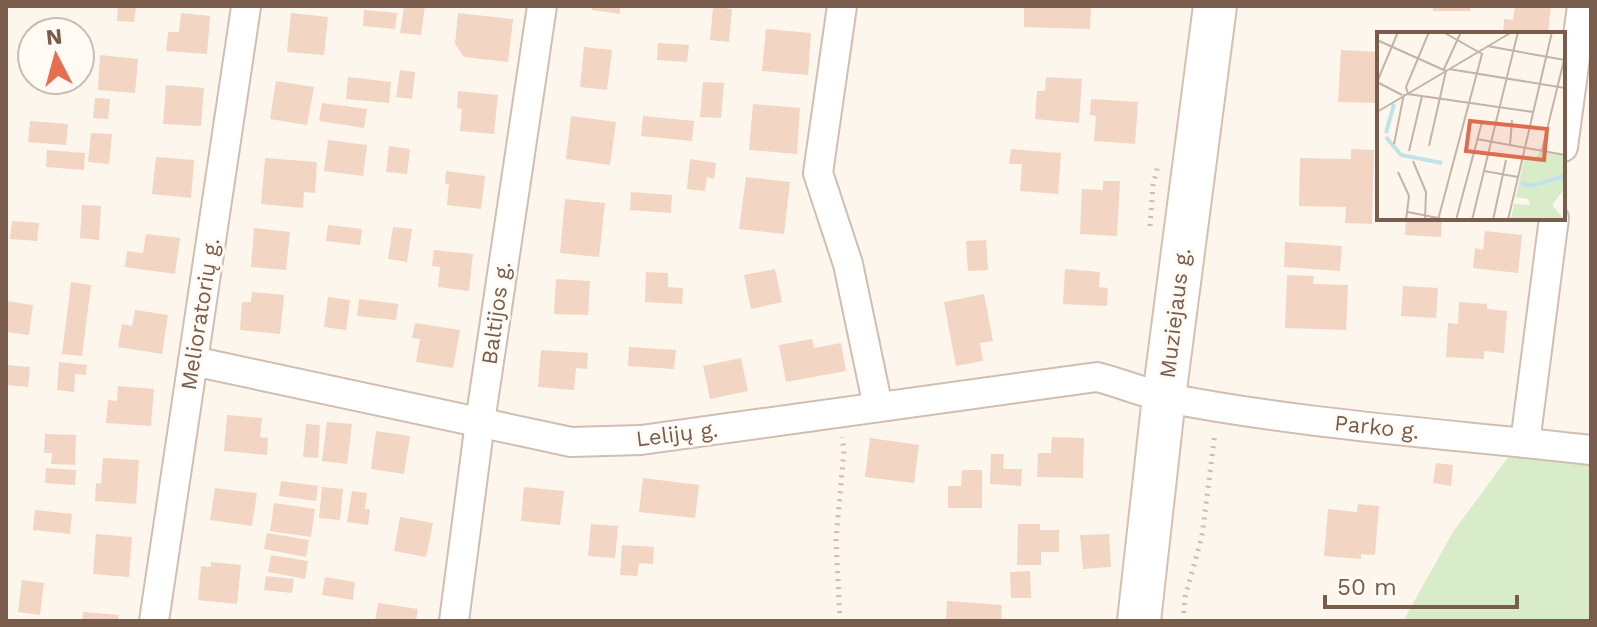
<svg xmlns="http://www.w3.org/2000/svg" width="1597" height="627" font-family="'Work Sans',sans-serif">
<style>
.green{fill:#d8ecc9}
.building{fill:#f3d5c3}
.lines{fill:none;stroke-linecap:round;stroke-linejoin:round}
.street-casing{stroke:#d1beb0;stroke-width:32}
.secondary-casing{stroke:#d6c0b0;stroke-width:46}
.path{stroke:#d9b8a5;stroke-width:5;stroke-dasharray:2 6;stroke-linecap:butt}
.street{stroke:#fff;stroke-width:28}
.secondary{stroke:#fff;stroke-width:42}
.labels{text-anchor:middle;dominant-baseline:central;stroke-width:6;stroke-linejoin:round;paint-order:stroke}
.street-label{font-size:22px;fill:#7a5c4d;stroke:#fffaf3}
.inset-river{fill:none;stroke:#bfe3e8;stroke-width:4}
.inset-road{fill:none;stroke:#c5b3a7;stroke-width:2}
.view{fill:#dc6d51;fill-opacity:0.15;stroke:#dc6d51;stroke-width:4}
.inset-edge{fill:none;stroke:#7a5c4d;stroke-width:4}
</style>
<rect width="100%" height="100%" fill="#fdf6ec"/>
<!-- green -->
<polygon class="green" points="1509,456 1591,465 1591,621 1403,621 1453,532"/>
<!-- building -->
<g class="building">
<polygon points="118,6 136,6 134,22 117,21"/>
<polygon points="404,6 425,6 421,35 400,33"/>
<polygon points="592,6 620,6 620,14 592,10"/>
<polygon points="1024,6 1091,6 1090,29 1024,27"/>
<rect x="1433" y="6" width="37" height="5"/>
<polygon points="1515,6 1551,6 1548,34 1503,34 1504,19 1513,20"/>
<polygon points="713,7 732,9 729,42 710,40"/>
<polygon points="364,10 397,13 395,29 363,26"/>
<polygon points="181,13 210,16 207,54 166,51 168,32 179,32"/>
<polygon points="291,13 328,17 324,55 287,52"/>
<polygon points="458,13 513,19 508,62 464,57 455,44"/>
<polygon points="766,29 811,33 808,75 762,71"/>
<polygon points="658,43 689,45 687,62 657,60"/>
<polygon points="584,47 612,50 607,90 580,87"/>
<polygon points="1341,50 1379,52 1379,103 1338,102"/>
<polygon points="100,55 138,59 135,93 98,90"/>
<polygon points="400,70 415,72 412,99 396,97"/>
<polygon points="348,77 391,82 389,103 346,99"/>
<polygon points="1046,77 1082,79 1079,123 1035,119 1037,91 1045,91"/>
<polygon points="276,81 314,87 307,125 270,119"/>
<polygon points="703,82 724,83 721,118 700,117"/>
<polygon points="166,85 204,88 201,126 163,124"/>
<polygon points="458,91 498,95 494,134 460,131 462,109 457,108"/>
<polygon points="95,98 110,99 108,119 93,118"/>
<polygon points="1091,99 1138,102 1135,144 1094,141 1096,116 1090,115"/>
<polygon points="322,103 367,109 364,128 319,121"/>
<polygon points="753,104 800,108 797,154 749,150"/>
<polygon points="571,116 616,122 610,165 566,159"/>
<polygon points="643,116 694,121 692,141 641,136"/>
<polygon points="30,121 68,124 66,145 28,142"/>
<polygon points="91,133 112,134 109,164 88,162"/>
<polygon points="328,140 367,145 363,176 324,171"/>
<polygon points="389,146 410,149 407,174 386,172"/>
<polygon points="1011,149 1061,153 1058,194 1020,191 1022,164 1009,164"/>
<polygon points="1351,149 1374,150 1372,224 1345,223 1346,207 1299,206 1300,158 1351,159"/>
<polygon points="47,150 85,153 84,170 46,167"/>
<polygon points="156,157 194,160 191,198 152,194"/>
<polygon points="265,158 317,162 315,193 304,192 303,208 261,204"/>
<polygon points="690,159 716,163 714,179 707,177 705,191 687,189"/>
<polygon points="446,171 485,176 481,209 447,205 449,184 445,184"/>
<polygon points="746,177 790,182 784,234 739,229"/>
<polygon points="1103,181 1120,181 1117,236 1080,234 1082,189 1103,190"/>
<polygon points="631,192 672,195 671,213 630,210"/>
<polygon points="565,199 605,203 599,257 560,253"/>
<polygon points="82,205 101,206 99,240 80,238"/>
<polygon points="1406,218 1442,218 1441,237 1405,235"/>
<polygon points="12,221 39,223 37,241 10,239"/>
<polygon points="328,225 362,229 360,245 326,241"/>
<polygon points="393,227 412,229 407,262 388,259"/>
<polygon points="254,228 290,232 286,270 251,267"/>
<polygon points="1485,231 1522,235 1518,273 1473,268 1475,248 1483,250"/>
<polygon points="146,234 180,238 175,274 125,267 127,251 143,253"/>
<polygon points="986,240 988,270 968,271 966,241"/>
<polygon points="1285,242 1342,246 1340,271 1284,267"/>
<polygon points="434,250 473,254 469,291 438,287 440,267 432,266"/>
<polygon points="775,269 782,302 751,309 744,275"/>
<polygon points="1065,269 1100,272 1099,287 1108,288 1107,306 1063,304"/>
<polygon points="646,272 668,273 668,287 683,288 682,304 645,302"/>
<polygon points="1287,275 1314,276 1313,284 1348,285 1346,330 1285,328"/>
<polygon points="556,279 590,281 588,315 554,314"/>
<polygon points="71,282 91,285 82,356 62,354"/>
<polygon points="1403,286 1438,288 1436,318 1401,316"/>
<polygon points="252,292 284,295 280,334 240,330 242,302 251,302"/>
<polygon points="984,294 993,341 980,343 983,361 956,366 944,302"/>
<polygon points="328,297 350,300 346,330 324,327"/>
<polygon points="359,299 398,304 396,320 357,316"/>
<polygon points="6,301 33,305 29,335 6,332"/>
<polygon points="1459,302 1487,304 1487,309 1507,311 1504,353 1484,351 1484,359 1446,357 1448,323 1458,324"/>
<polygon points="135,310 168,315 162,354 118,347 122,324 132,326"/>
<polygon points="415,323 460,330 453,368 416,362 420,339 412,338"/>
<polygon points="812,339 814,348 841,343 846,371 786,382 779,345"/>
<polygon points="629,347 676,350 674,369 628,366"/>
<polygon points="541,350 588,353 587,369 576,368 574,390 538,387"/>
<polygon points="741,358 748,391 710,399 703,366"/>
<polygon points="59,362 87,365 86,375 75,374 74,392 57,390"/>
<polygon points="6,365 30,367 28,387 6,385"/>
<polygon points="118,386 154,389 151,426 106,423 108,400 117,401"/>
<polygon points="227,415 262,418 260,437 268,438 267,455 224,451"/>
<polygon points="327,422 352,424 347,464 322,461"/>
<polygon points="306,424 320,425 318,458 303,457"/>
<polygon points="376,431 410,436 404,474 371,469"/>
<polygon points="45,434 76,435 75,465 51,464 52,453 44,453"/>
<polygon points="1052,437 1084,438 1083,478 1037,477 1038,453 1051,453"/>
<polygon points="870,438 919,445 914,483 865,477"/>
<polygon points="991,454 1004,454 1003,469 1022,469 1021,486 990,484"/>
<polygon points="103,458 139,460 136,504 95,501 96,483 101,484"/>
<polygon points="1436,463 1453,465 1451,486 1433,483"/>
<polygon points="46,468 76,470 75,485 45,483"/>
<polygon points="962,470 982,470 982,508 948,508 948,486 961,486"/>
<polygon points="643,478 699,485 695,518 639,512"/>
<polygon points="281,481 318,486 316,501 279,496"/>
<polygon points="322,487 343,489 340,520 319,518"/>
<polygon points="524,487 564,491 560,525 521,521"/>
<polygon points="215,488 257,493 252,526 210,520"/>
<polygon points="352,491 367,493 365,509 370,509 368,525 347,522"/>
<polygon points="274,503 315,509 311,537 270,531"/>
<polygon points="1358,504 1379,506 1375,555 1361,554 1361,559 1324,556 1328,509 1357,512"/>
<polygon points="35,510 72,514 70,534 33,530"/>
<polygon points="400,517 433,523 426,557 394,551"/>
<polygon points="591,524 618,526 615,558 588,556"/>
<polygon points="1018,524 1040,524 1040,530 1059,530 1059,552 1041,552 1041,565 1017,565"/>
<polygon points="267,533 309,540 306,557 264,549"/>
<polygon points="96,534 132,537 129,577 93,574"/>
<polygon points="1109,534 1111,567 1083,569 1080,535"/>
<polygon points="622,545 654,547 653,564 639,563 637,576 620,575"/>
<polygon points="271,555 308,561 305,579 268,572"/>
<polygon points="211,562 241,565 237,604 198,600 201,566 211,567"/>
<polygon points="1030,571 1031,598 1011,598 1010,572"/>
<polygon points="266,576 294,579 292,593 264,590"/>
<polygon points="325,577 355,582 353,600 322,595"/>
<polygon points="22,580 44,583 40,615 18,612"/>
<polygon points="947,601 1002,605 1001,621 946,621"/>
<polygon points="378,603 418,609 416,621 375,621"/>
<polygon points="83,612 119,615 118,621 82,621"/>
</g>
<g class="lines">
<!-- street casing -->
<g class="street-casing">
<g id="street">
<polyline points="842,6 818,173 848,264 878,407"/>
<polyline points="1563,147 1582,6"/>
<path d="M193 361 571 442 641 440 1097 377C1121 383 1144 393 1167 398 1307 425 1450 434 1591 450"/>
<polyline points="1525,443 1554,218"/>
<polyline points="154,621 246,7"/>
<polyline points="454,621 480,422 542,6"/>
</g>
</g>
<!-- secondary casing -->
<g class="secondary-casing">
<polyline id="secondary" points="1139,621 1164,397 1215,6"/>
</g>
<!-- path -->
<g class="path">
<polyline points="1150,226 1153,186 1158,165"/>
<polyline points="840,621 836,539 844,451 842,437"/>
<polyline points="1183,621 1185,597 1202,536 1215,433"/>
</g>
<!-- street -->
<use href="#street" class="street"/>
<!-- secondary -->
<use href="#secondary" class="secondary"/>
</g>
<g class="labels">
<!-- street labels -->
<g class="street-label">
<text transform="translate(496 313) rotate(-82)">Baltijos g.</text>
<text transform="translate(1175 313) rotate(-83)">Muziejaus g.</text>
<text transform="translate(200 314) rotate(-81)">Melioratorių g.</text>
<text transform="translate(1377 427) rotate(6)">Parko g.</text>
<text transform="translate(677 434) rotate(-7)">Lelijų g.</text>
</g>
</g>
<!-- overview -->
<g transform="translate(1377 32)">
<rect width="188" height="188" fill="#fdf6ec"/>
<path d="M164 119 188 124V156L175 173 188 188H134L137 172 153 173 151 167 139 165 147 127 156 129Z" fill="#d8ecc9"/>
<path class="inset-river" d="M9 101 17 72M9 105 24 123 65 131M144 151 154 154 188 144"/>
<path class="inset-road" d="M52 0 29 55 31 62 156 80M0 8 69 39M110 14 188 28M67 37 84 0M72 37 188 56M0 50 21 0M0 50 25 63M0 80 135 0M100 107 188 123M17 112 27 62M133 113 135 88M52 114 69 39M165 118 188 24M32 119 45 64M36 129 49 160 48 188M107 139 141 145M21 140 32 164 29 188M31 180 71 188M61 188 105 22 66 0M79 188 105 90M95 188 141 0M116 188 129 128M131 188 175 0"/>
<path class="view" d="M93 89 170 97 167 128 89 119Z"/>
<rect width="188" height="188" class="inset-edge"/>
</g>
<!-- border -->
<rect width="1597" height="627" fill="none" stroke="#7a5c4d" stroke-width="16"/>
<!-- north arrow -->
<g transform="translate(56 56) rotate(354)"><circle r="38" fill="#fffaf3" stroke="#cabbb1" stroke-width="2"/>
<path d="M0-6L14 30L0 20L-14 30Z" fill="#e76f51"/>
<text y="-12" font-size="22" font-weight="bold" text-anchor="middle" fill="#7a5c4d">N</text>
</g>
<!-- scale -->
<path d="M1325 595v12h192v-12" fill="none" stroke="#7a5c4d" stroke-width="4"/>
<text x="1337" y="595" font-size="24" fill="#7a5c4d" stroke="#fffaf3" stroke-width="6" paint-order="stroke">50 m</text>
</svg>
